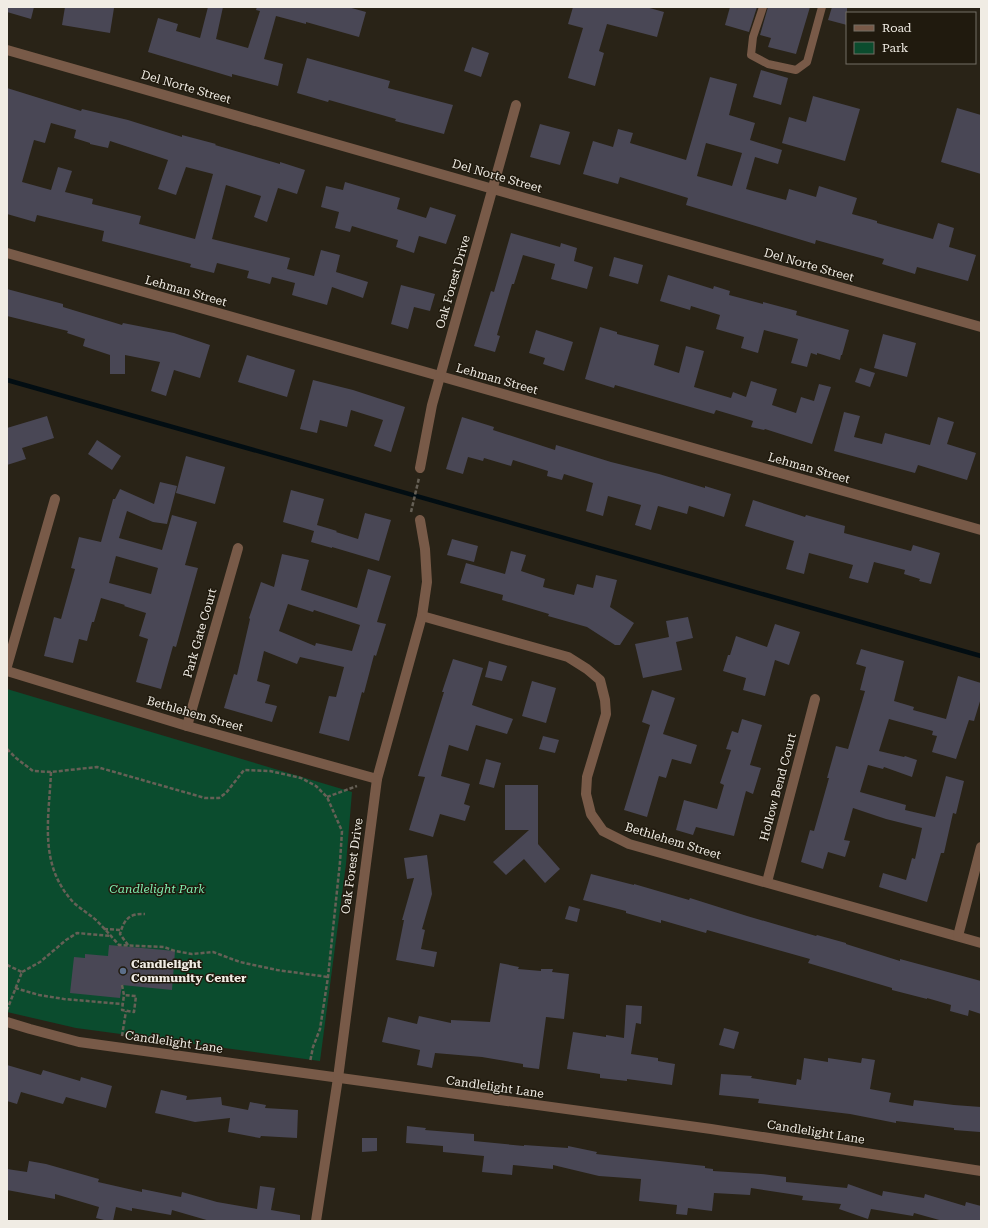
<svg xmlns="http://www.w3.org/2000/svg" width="988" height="1228" font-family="'Roboto Serif',serif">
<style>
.green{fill:#0b4c2e}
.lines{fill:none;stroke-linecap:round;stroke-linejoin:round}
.stream{stroke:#020d12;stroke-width:4.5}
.building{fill:#494755;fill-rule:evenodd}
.path{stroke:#666056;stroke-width:2.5;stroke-dasharray:4 2;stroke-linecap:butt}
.service{stroke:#785a48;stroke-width:8}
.minor{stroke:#785a48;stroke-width:10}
.tertiary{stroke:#785a48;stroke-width:10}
.service-dot{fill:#5c6f8a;stroke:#201a0e;stroke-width:1.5}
.labels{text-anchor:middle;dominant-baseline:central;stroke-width:3;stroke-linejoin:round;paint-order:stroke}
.street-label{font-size:12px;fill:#f0ece4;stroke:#201a0e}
.park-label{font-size:12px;font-style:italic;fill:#7fefb0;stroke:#201a0e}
.poi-label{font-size:12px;font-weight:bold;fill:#f0ece4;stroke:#201a0e;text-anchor:start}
</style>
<rect width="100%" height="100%" fill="#292317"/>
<!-- green -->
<polygon class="green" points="7,689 352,792 346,864 320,1061 76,1028 7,1012"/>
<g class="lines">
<!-- stream -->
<polyline class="stream" points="7,380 981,656"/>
</g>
<!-- building -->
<g class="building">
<polygon points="7,7 34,7 31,19 7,12"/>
<polygon points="65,7 107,7 114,8 110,33 62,25"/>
<polygon points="208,7 223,7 216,39 248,48 260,11 256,10 257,7 348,7 366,12 359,37 306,22 306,24 276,16 264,59 283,64 278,86 232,74 232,77 148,52 158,18 178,24 176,31 200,38"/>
<polygon points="573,7 646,7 664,12 657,37 607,24 599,51 604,53 595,86 568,78 583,28 568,24"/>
<polygon points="730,7 757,7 749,32 725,25"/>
<polygon points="768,7 810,7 796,54 768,47 771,38 760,35"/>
<polygon points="832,7 847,7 847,25 828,20"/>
<polygon points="472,47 489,53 481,77 464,71"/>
<polygon points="307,58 390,81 388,88 453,105 444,134 395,121 396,119 329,100 328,102 297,93"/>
<polygon points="761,70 788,78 781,105 753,97"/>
<path d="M710 77 737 84 729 115 755 123 750 140 782 150 778 164 755 157 746 189 786 200 789 189 816 197 819 186 857 198 852 214 877 221V223L933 239 938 223 954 228 949 247 976 255 968 281 917 267 915 274 882 264 884 259 816 240 815 244 686 205 688 198 620 177 618 184 583 174 593 141 613 147 618 129 633 133 630 143 686 160ZM706 143 742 153 732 186 697 176Z"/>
<path d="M7 88 81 111 82 109 128 120 182 137V135L216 144 215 145 280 164V162L305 170 297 194 278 188 267 222 254 217 261 196 226 185 212 239 290 258 287 269 314 276 321 250 340 255 336 272 368 282 363 298 332 287 327 305 292 295 295 283 272 277 270 284 247 278 249 271 217 263 214 273 190 267 191 264 102 241 104 231 37 215 35 222 7 214ZM51 123 76 130 74 138 90 143V144L108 148 110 141 168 160 158 189 176 195 186 167 213 174 195 239 139 224 141 216 92 204 93 199 65 192 72 171 58 167 51 190 22 182 34 140 45 143Z"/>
<polygon points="813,96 860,109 845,161 782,143 789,117 806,122"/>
<polygon points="957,108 981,115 981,174 941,162"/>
<polygon points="540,124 570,132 560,165 530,157"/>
<polygon points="345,182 400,198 397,209 426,218 430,207 456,215 446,244 419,236 414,253 396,247 398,240 352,226 350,232 335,228 339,212 321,207 326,186 343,190"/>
<polygon points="511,233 560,247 561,243 577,248 574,261 593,267 587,289 551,279 555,264 523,255 514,284 512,284 497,335 500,336 495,352 474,346 491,291 494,292"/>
<polygon points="614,257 643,265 638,284 609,276"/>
<polygon points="668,275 713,289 714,286 730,291 729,295 763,304 763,302 797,311 796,315 849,330 842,355 841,355 840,360 817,353 817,355 811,353 807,367 791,363 798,339 764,330 758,353 741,348 744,337 716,329 720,315 691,306 690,310 660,301"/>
<polygon points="401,285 435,294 430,311 414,307 408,329 391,324"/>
<polygon points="7,289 63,304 63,307 122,325 123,323 174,333 210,345 200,378 174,370 166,396 151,391 160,362 125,355 125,374 110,374 110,355 83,346 85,339 67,333 68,331 7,316"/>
<polygon points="600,327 617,332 617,334 659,345 654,365 679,373 686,346 704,351 694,387 731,398 733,392 746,397 751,381 777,389 772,405 796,413 801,397 814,401 819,384 831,387 812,444 765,429 764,430 751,427 753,421 716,410 714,414 615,385 614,388 585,379"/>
<polygon points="536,330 573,342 564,371 543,364 545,358 529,353"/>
<polygon points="883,334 916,343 907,377 874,368"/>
<polygon points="247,355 295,370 287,397 238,382"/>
<polygon points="860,368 875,373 870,387 855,382"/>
<polygon points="313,380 353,390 405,407 391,452 374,446 383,420 351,410 347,427 320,420 317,433 300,429"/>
<polygon points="844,412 860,416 854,437 882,444 885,433 930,445 938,417 954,422 947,444 976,453 967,480 918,465 915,473 834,451"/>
<polygon points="47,416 54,438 22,448 26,459 7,465 7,428"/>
<polygon points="462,417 494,427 493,430 555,450 556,445 611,462 659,474 705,488 705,486 731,494 724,517 689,506 687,514 658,506 651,530 635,525 641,505 608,496 603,516 586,511 593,483 564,474 562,480 547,476 548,471 513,460 511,466 484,458 483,461 468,457 463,474 446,469"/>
<polygon points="97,440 121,456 112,470 88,454"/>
<polygon points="186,456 225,467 215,504 176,493"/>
<path d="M160 482 177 486 167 524 153 522 127 511 119 538 162 550 172 515 197 522 185 565 198 568 176 647 173 646 161 689 136 682 148 639 139 636 146 613 124 606 125 605 101 598 94 622H92L87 641 79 639 73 663 44 656 54 617 61 619 75 569 71 568 79 537 101 542 113 499H115L120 489 154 504ZM116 556 158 568 151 594 109 583Z"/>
<polygon points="291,490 324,499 317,525 337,531 336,532 358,539 365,513 391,520 379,561 332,547 332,548 311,542 314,531 283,522"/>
<polygon points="753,500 805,517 806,515 845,526 844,533 911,551 913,545 940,553 931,584 919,581 920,579 904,574 905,570 874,562 868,583 849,578 853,565 809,553 804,574 786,569 794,541 745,526"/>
<polygon points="452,539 478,546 474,562 447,555"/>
<polygon points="511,551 526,555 521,571 545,579 543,587 574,595 577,584 593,588 596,575 617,580 610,607 634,623 620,645 615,645 587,627 548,616 549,614 502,600 503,595 460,583 466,563 505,574"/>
<path d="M282 554 309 560 301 590 357 608 368 569 391 576 377 622 386 624 376 656 374 655 364 693 362 692 349 741 319 733 329 696 336 697 344 667 300 657 297 664 264 651 257 681 270 685 265 703 277 706 272 722 224 708 234 674 237 675 250 619 249 618 261 582 274 587ZM288 604 313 612 314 610 360 625 352 651 316 643 315 646 279 631Z"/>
<polygon points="688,617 693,638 676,642 682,670 643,678 635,644 669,637 666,621"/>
<polygon points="775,624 800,632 789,665 775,660 765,696 743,690 746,678 723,671 728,655 730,655 736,636 767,647"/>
<polygon points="861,649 904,661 894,701 914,707 913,710 946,719 958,676 981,683 981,698 974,721 969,720 956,759 932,752 937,736 932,735 933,731 889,719 879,751 904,757 905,756 917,760 912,777 884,767 883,769 868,765 860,792 906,805 905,810 935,817 946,776 964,781 956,814 953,813 944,853 941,853 927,902 879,887 883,873 906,880 912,858 915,859 922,828 886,819 853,808 844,840 850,841 845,857 828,852 823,869 801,862 810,830 814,831 829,778 827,778 836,746 848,749 865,691 860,690 866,667 856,664"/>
<polygon points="453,659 483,668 472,705 513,719 507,734 476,725 468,751 449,745 441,776 470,784 464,804 470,806 465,821 440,814 433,837 409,830 425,777 418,776 444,692 442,692"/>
<polygon points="489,661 507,666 502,681 485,677"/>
<polygon points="532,681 556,688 546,723 522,716"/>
<polygon points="652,690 675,698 663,734 697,745 691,764 672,759 666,778 659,776 647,817 624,810 650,725 642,722"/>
<polygon points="742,719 762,725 750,765 761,768 753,794 746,791 734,836 696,827 693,835 676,830 684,800 717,809 724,785 720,783 731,750 726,749 732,731 738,733"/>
<polygon points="543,736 559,740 555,753 539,749"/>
<polygon points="486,759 501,763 494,788 479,784"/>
<polygon points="505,785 538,785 538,844 560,869 545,883 524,859 506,875 493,862 529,830 505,830"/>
<polygon points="427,855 432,894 422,929 425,930 421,949 437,952 434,967 396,960 404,920 402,920 414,878 407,879 404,858"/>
<polygon points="591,874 634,885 634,884 689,900 690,898 747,916 816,936 817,935 846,943 846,944 900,961 900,959 981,981 981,1014 969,1010 968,1016 950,1011 951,1005 927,998 927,999 892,990 892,988 808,963 810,959 707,930 706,933 661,920 661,923 626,913 626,911 583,900"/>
<polygon points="569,906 580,909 577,922 565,919"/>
<polygon points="109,945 175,951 172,990 122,985 120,998 70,993 74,957 85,958 85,954 108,956"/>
<polygon points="500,963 519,967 518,969 541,971 541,969 553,969 552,972 569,974 564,1019 546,1017 539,1069 523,1067 523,1064 482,1057 435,1053 432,1068 417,1065 420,1050 382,1042 388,1017 417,1024 419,1016 451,1023 451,1020 490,1022"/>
<polygon points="626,1005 642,1006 641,1024 636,1023 631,1054 658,1058 658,1061 675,1064 672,1085 627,1079 627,1081 600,1078 600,1074 567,1069 573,1032 606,1037 606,1035 624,1038"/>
<polygon points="724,1028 739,1032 734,1049 719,1045"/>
<polygon points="804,1058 828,1062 828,1058 861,1063 862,1058 875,1060 870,1089 891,1093 889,1102 913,1106 914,1100 954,1105 981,1107 980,1132 954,1130 954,1128 896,1121 896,1123 850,1114 758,1103 759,1099 719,1095 721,1074 752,1076 751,1078 796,1085 797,1079 801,1080"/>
<polygon points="7,1065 41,1075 43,1070 80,1081 81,1077 112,1086 106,1108 66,1097 63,1104 21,1092 17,1104 7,1101"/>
<polygon points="161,1090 187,1096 186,1100 221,1097 222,1105 248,1110 250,1102 266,1105 265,1108 298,1110 297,1138 261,1136 260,1138 228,1132 230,1118 195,1122 155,1113"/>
<polygon points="407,1126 426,1128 425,1130 474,1134 474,1141 524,1146 524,1145 568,1148 568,1146 597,1152 596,1154 705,1166 705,1168 713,1169 713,1171 761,1174 786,1177 786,1182 847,1188 848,1184 882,1196 883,1191 924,1198 925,1194 965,1206 966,1202 981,1206 981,1221 943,1221 914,1213 913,1216 871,1209 868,1219 839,1209 841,1204 802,1200 803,1196 751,1188 750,1195 714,1193 712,1211 688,1208 687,1215 676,1214 677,1205 639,1201 641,1179 599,1176 553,1165 553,1169 513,1165 512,1175 482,1172 484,1156 443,1152 443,1146 406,1143"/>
<polygon points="362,1138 377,1138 377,1151 362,1152"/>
<polygon points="29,1161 46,1164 99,1179 98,1182 142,1192 142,1189 181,1197 182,1192 217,1202 257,1209 260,1186 275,1188 271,1210 300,1215 300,1221 210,1221 172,1210 171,1215 132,1208 132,1211 116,1207 113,1221 108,1221 96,1218 99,1207 55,1194 55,1199 7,1190 7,1169 27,1172"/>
</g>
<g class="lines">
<!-- path -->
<g class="path">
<polyline points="411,512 419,478"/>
<polyline points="7,749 16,758 33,771 51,772 97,767 205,798 219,798 226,793 244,770 270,771 301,778 316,786 327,797 342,831 340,862 328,977 320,1029 313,1047 310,1062"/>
<path d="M51 772C49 819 38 865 74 903 81 909 89 914 96 920 104 928 111 936 119 945L164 947 175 951 192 954 213 952 240 962 277 970 328 977"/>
<polyline points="327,797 357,786"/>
<polyline points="104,929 121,930"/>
<path d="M128 945 120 934C124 919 130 913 145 914"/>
<polyline points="7,965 22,972 7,1010"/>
<polyline points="22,972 40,962 66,940 77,933 111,936"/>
<polyline points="122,985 124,995 122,1010 134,1012 136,996 124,995"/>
<polyline points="15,988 39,995 64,999 122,1004"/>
<polyline points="122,1036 126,1011"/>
</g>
<!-- service -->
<polyline class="service" points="763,7 753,37 751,55 768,64 796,70 807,62 822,7"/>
<!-- minor -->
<g class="minor">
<polyline points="7,50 493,189 981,327"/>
<polyline points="7,253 981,530"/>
<polyline points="420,468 432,405 516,105"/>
<polyline points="422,616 568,657 587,669 600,680 605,700 606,714 587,777 586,794 591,814 603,831 629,844 981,943"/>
<polyline points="7,666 55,499"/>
<polyline points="7,671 187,726 377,779 422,616 427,582 425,549 420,520"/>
<polyline points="187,726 238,548"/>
<polyline points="767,882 815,699"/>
<polyline points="958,936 981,847"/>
<polyline points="7,1022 30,1029 79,1042 711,1129 981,1171"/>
</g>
<!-- tertiary -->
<polyline class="tertiary" points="316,1221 338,1078 377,779"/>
</g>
<!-- markers -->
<circle class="service-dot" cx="123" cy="971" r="4"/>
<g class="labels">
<!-- street labels -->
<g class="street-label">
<text transform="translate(186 87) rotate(16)">Del Norte Street</text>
<text transform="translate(497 176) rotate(16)">Del Norte Street</text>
<text transform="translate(809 265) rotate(16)">Del Norte Street</text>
<text transform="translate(453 282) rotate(-74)">Oak Forest Drive</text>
<text transform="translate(186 291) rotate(16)">Lehman Street</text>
<text transform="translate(497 379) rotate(16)">Lehman Street</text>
<text transform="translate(809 468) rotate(16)">Lehman Street</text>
<text transform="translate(200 633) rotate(-74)">Park Gate Court</text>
<text transform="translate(195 714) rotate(16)">Bethlehem Street</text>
<text transform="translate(778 787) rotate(-75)">Hollow Bend Court</text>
<text transform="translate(673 841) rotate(17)">Bethlehem Street</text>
<text transform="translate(352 866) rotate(-82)">Oak Forest Drive</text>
<text transform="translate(174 1042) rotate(8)">Candlelight Lane</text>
<text transform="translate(495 1087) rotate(8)">Candlelight Lane</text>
<text transform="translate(816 1132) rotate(9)">Candlelight Lane</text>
</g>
<!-- park labels -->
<g class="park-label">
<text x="157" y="889">Candlelight Park</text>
</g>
<!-- poi labels -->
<g class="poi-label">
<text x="131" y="964">Candlelight<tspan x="131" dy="14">Community Center</tspan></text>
</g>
</g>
<!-- border -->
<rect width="988" height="1228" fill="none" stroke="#f0ece4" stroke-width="16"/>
<!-- legend -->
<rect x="846" y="12" width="130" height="52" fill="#201a0e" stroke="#736e64"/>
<rect x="854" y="25" width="20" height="6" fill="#785a48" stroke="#736e64"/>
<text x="882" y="32" font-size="12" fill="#f0ece4">Road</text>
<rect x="854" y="42" width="20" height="12" fill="#0b4c2e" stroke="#736e64"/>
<text x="882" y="52" font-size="12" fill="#f0ece4">Park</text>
</svg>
